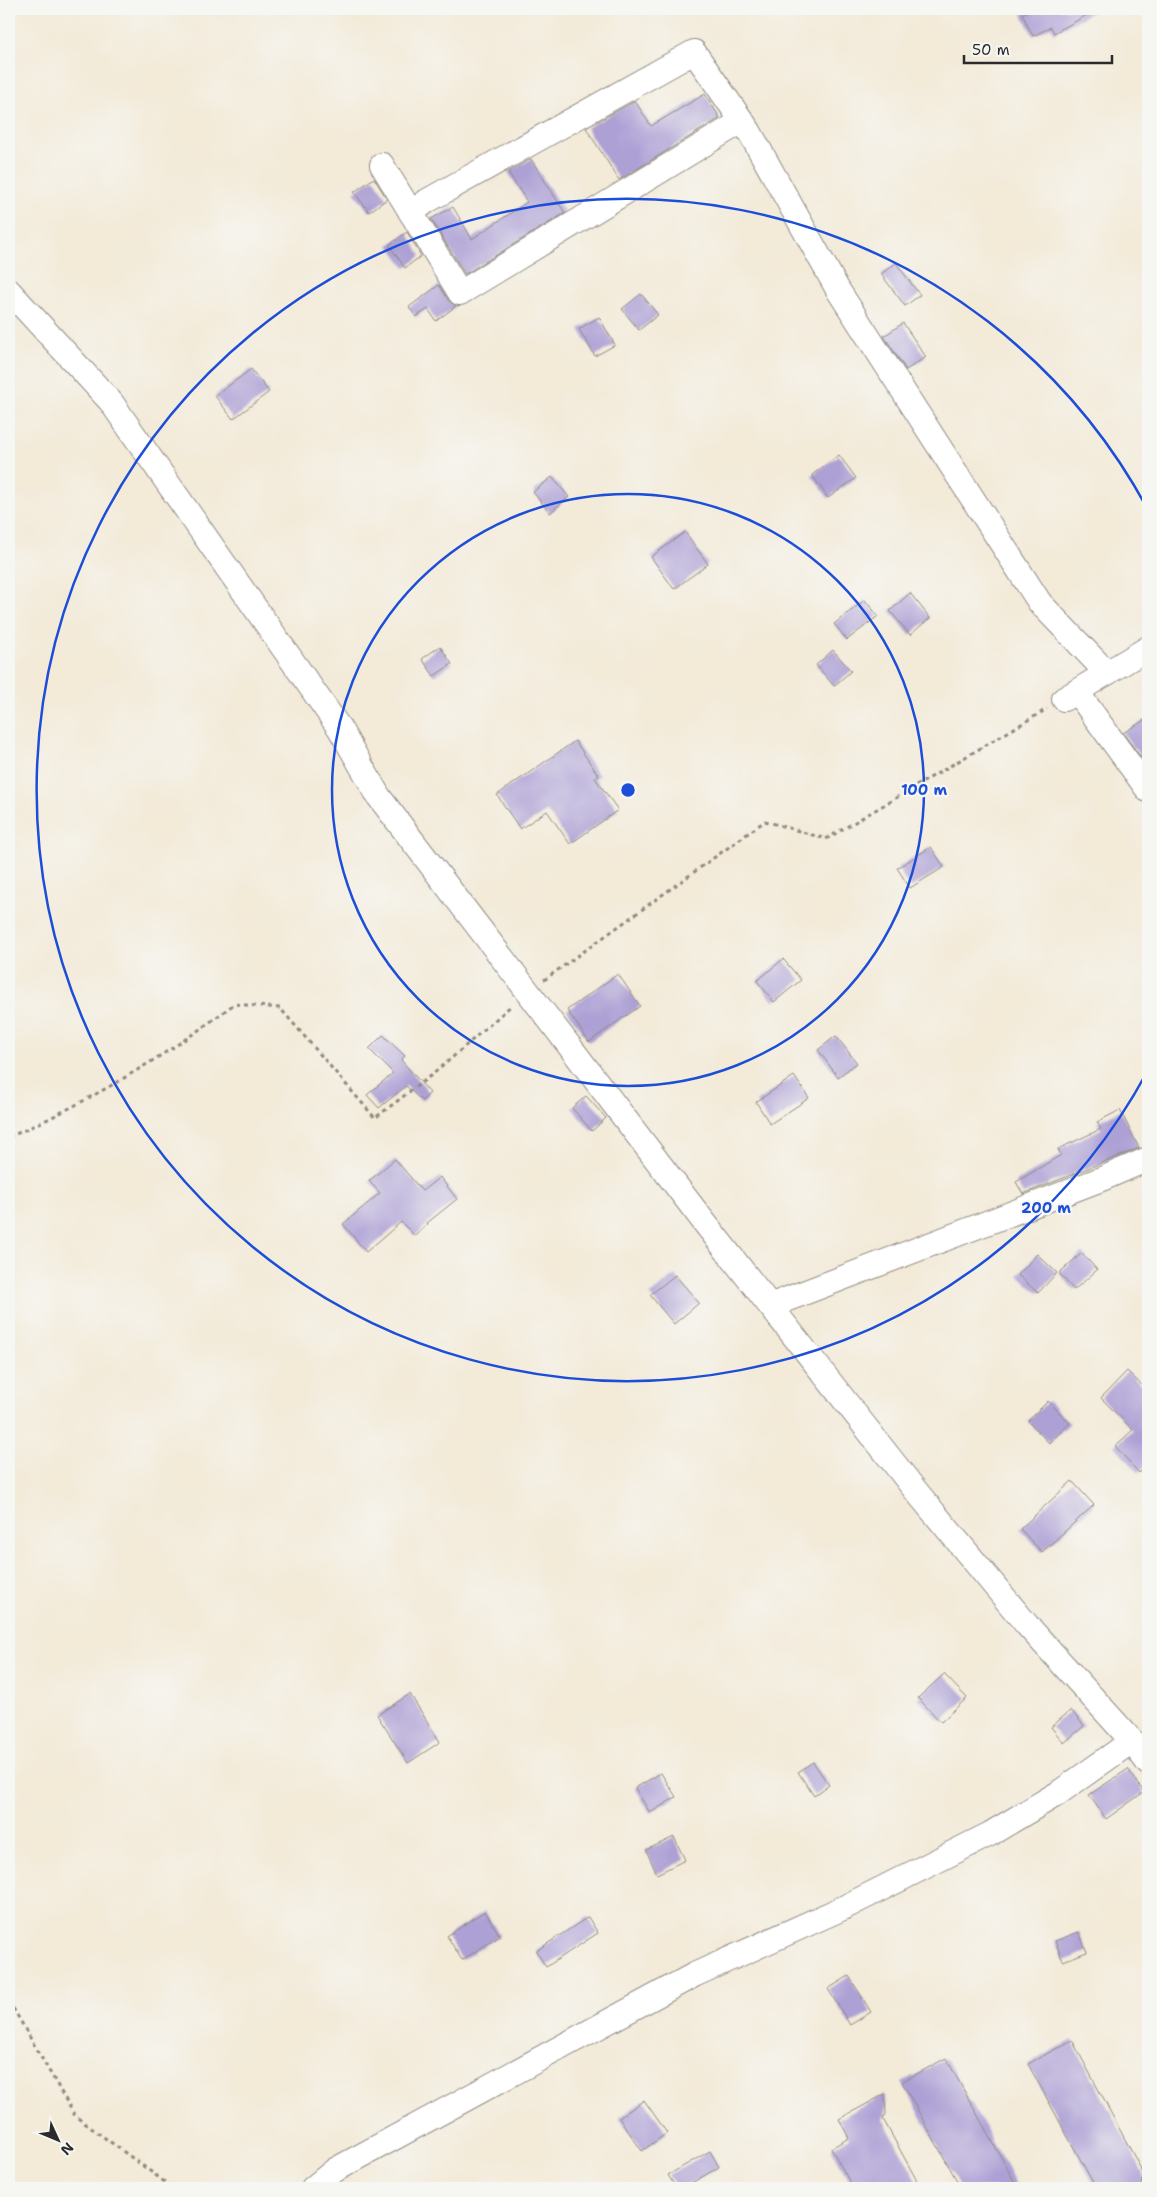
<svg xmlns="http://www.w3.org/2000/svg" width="1157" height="2197" font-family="'Shantell Sans',sans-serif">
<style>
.building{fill:#ada0d5}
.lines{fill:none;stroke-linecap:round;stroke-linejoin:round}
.minor-casing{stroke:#8f8a82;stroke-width:26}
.path{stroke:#8f8a82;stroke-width:3;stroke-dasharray:4 4;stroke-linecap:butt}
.minor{stroke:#fff;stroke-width:24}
.ring{fill:none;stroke:#1d4ed8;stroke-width:2.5}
.centre{fill:#1d4ed8;stroke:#f6f6f2;stroke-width:2.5}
.ring-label{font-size:15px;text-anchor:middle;font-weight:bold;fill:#1d4ed8;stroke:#f6f6f2;stroke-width:4.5;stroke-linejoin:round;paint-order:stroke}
</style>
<rect width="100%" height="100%" fill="#f6f6f2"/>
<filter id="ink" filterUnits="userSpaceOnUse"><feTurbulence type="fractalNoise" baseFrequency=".02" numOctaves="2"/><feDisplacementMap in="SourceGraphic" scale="10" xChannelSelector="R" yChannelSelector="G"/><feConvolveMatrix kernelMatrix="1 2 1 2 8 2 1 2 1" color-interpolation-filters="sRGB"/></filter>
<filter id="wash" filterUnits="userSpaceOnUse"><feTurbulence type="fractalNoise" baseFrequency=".0096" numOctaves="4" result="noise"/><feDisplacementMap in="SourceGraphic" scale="20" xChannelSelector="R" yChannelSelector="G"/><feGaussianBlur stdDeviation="1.12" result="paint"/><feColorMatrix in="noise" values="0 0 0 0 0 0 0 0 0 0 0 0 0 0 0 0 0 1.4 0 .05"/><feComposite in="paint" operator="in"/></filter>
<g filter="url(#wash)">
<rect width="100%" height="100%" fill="#f3ead8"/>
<g id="blocks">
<!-- building -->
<g class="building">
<polygon points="1032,9 1098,9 1054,33 1051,27 1033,36 1022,14"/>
<polygon points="705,94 720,118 619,180 586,128 635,101 651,126"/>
<polygon points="531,159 565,213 465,274 431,219 453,207 472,239 527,202 508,172"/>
<polygon points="374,178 387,199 369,212 354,192"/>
<polygon points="407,232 421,256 405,268 389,245"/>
<polygon points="896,263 920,295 905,306 881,274"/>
<polygon points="439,285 449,301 456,306 436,321 428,309 416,317 409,307"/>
<polygon points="641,294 658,315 639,330 622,309"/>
<polygon points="599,317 615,345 595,356 579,329"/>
<polygon points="903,323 926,357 906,370 884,336"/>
<polygon points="251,369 269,392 233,419 215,396"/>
<polygon points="839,455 856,478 828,498 812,475"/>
<polygon points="552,477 569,497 550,513 533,492"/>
<polygon points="685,532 708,564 674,589 651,557"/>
<polygon points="910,593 930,618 910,635 890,611"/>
<polygon points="865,600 878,616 847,640 834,624"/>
<polygon points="440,646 452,664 434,676 422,659"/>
<polygon points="833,650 851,671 834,686 816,665"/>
<polygon points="1148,718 1148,767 1123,733"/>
<polygon points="575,741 599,776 595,778 618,810 570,844 547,811 520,829 497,795"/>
<polygon points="931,847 944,867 910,888 897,868"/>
<polygon points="783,959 801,980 774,1002 757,981"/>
<polygon points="618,974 640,1006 589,1042 567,1010"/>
<polygon points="383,1035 405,1056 401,1060 430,1093 422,1101 406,1086 379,1108 367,1095 393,1073 369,1049"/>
<polygon points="836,1036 857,1063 838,1077 818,1050"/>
<polygon points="794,1076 809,1098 770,1124 756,1102"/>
<polygon points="586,1096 606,1118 592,1131 572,1108"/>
<polygon points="1120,1110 1139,1148 1023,1194 1016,1182 1061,1155 1058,1149 1101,1129 1097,1122"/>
<polygon points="395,1159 422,1191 440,1177 457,1199 427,1223 428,1224 415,1236 401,1222 366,1252 343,1224 380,1193 369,1181"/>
<polygon points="1082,1253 1097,1270 1074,1290 1059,1273"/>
<polygon points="1037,1254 1057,1273 1038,1293 1018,1275"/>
<polygon points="675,1275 699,1303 674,1324 650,1295"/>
<polygon points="1127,1371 1148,1391 1148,1464 1139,1473 1115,1446 1133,1430 1101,1398"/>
<polygon points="1048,1401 1070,1423 1049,1443 1028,1421"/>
<polygon points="1072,1481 1094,1505 1042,1552 1020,1529"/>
<polygon points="944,1674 967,1698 941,1722 918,1698"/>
<polygon points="410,1694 440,1742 408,1763 377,1715"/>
<polygon points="1071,1710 1084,1726 1064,1743 1051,1727"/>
<polygon points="813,1762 829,1785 814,1796 798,1772"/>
<polygon points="1128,1769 1144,1792 1106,1819 1089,1795"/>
<polygon points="661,1773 676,1797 650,1813 635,1788"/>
<polygon points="674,1837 685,1860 657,1874 646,1850"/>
<polygon points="485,1911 500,1936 462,1960 447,1936"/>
<polygon points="588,1917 598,1933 546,1967 536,1951"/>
<polygon points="1079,1932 1087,1952 1063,1961 1055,1941"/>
<polygon points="849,1976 871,2012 850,2025 828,1989"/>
<polygon points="1072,2040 1143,2173 1142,2188 1096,2188 1028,2064"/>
<polygon points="946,2058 1018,2188 961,2188 902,2082"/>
<polygon points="885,2094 886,2114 883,2119 921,2188 853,2188 831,2148 849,2138 839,2119"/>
<polygon points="644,2100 667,2133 642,2151 619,2118"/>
<polygon points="710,2151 719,2167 683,2188 676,2188 668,2175"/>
</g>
</g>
</g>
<g filter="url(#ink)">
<use href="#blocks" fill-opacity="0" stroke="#8f8a82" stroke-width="1"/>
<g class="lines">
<!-- minor casing -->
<g class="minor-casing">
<g id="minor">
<polyline points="382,165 460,293 742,121"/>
<polyline points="411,213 427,201 694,52 749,131 838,290 1040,603 1107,673"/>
<polyline points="9,291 111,402 340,729 379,797 704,1222 916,1491 1027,1625 1132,1741 1148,1763"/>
<polyline points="1077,692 1148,790"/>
<polyline points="1064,699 1148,648"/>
<polyline points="772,1305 1104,1178 1148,1159"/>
<polyline points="313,2188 335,2170 694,1975 843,1908 990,1834 1057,1794 1132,1741"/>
</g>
</g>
<!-- path -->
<g class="path">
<polyline points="544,980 765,821 826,839 1047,709"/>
<path d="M9 1137C85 1104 168 1055 234 1004L280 1008 375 1118 438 1070 512 1005"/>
<polyline points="9,2001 75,2116 173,2188"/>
</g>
<!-- minor -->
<use href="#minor" class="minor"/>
</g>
</g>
<!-- distance rings -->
<g class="ring">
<circle cx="628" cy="790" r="296"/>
<path d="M1147 1072A591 591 0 1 1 1147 508"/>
</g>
<circle cx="628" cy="790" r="8" class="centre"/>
<g class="ring-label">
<text x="924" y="795">100 m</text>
<text x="1046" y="1213">200 m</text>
</g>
<!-- margin -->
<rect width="1157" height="2197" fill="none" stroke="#f6f6f2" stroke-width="30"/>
<!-- north arrow -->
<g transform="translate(58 2140) rotate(134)" stroke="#f6f6f2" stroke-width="4" paint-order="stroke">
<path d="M0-4L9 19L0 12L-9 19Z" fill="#2b2b2b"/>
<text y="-8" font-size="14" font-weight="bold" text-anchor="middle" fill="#2b2b2b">N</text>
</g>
<!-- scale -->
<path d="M964 55v8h148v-8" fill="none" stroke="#2b2b2b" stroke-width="2.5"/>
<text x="972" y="55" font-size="15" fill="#2b2b2b" stroke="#f6f6f2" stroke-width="4" paint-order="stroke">50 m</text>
</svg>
